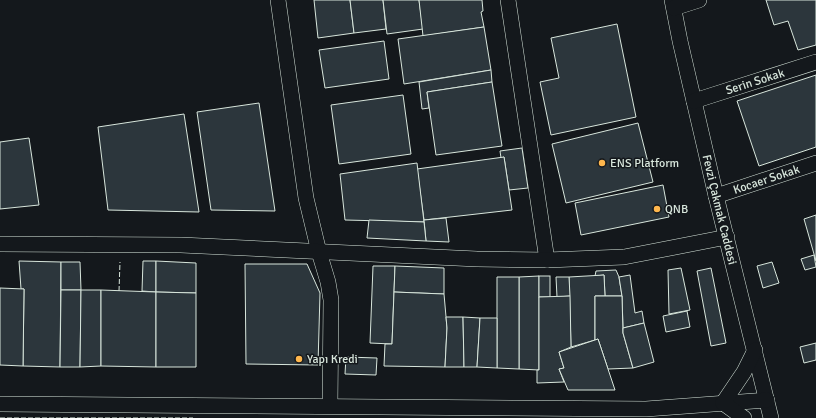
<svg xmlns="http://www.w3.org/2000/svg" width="816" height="418" font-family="Signika,sans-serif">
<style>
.building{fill:#2c363c;stroke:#d8e6dc}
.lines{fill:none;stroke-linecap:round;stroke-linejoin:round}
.minor-casing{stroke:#d8e6dc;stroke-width:16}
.minor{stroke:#14181c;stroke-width:15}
.fence{stroke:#d8e6dc;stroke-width:1;stroke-dasharray:5 2;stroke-linecap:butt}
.poi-dot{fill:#ffb74d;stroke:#14181c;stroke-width:1.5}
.labels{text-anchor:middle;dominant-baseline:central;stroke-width:3;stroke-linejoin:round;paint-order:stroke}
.street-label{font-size:12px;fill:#d8e6dc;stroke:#14181c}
.poi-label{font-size:12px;fill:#d8e6dc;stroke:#14181c;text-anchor:start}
</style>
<rect width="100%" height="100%" fill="#14181c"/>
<!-- building -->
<g class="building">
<polygon points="314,0 350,0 354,33 318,38"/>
<polygon points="350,0 383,0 386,29 354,33"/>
<polygon points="383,0 419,0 423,29 387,34"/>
<polygon points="419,0 482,0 483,11 481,12 484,27 423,36"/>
<polygon points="766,0 816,0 816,45 798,50 788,21 774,25"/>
<polygon points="617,24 636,117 551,135 540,82 559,78 551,38"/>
<polygon points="484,27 491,70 404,84 398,39"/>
<polygon points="384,41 389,79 325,88 319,50"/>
<polygon points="491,70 492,82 427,92 429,108 422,109 419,82"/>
<polygon points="816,75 816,147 759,166 737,101"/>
<polygon points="492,82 502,146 436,155 427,92"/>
<polygon points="403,95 411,154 339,164 331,105"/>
<polygon points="259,103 275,211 211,210 197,112"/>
<polygon points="184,114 199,212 108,210 98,127"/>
<polygon points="638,123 653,182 566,203 552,144"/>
<polygon points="29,138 39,205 0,209 0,142"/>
<polygon points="522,148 528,188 509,190 504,157 501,158 500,151"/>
<polygon points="504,157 512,210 424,220 417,169"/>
<polygon points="417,163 424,222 345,220 340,174"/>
<polygon points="663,185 669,217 581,235 575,203"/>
<polygon points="816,215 816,261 804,219"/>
<polygon points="446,218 449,242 426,241 424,220"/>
<polygon points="369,220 424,222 426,241 367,238"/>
<polygon points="814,255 816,267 805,270 801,259"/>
<polygon points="19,261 61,262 60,367 23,366 24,289 21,289"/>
<polygon points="143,261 156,261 156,292 142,291"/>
<polygon points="156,261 196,263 196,293 156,292"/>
<polygon points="61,262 80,262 81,290 61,290"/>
<polygon points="772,262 779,283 763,288 757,266"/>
<polygon points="245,264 307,264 320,293 318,365 246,364"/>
<polygon points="373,266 395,266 392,344 370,343"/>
<polygon points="395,266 444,268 444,294 394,292"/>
<polygon points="681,268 690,310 669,314 668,270"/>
<polygon points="711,268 726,343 711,346 697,271"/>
<polygon points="616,270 619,277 622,296 605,296 604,275 595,276 596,271"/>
<polygon points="604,275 605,296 595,296 595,340 571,347 569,277"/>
<polygon points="630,275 635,313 642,311 644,323 623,328 622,296 619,277"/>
<polygon points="539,276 539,370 519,369 519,277"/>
<rect x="539" y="276" width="11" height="21"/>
<polygon points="497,277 519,277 519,369 497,368"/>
<polygon points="556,277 569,277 570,296 557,297"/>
<polygon points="0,288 24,289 23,366 0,365"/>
<polygon points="61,290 81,290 80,367 60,367"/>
<polygon points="81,290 101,290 101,366 80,367"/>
<polygon points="101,290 156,292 156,367 101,366"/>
<polygon points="156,292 196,293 196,367 156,367"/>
<polygon points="394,292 444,294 447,328 445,367 384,366 385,344 392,344"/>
<polygon points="570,296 571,347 559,352 564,368 559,369 564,382 537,383 537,370 539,370 539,297"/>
<polygon points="595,296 622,296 623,333 633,368 608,369 598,339 595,340"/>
<polygon points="687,311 690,327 666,332 663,316"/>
<polygon points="446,317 463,317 464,367 445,367 447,328"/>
<polygon points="463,317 480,318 477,367 464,367"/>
<polygon points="480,318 497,318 497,368 477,367"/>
<polygon points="644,323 654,362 633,368 623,333 623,328"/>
<polygon points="598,339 615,390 568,390 559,369 564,368 559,352"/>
<polygon points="816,343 816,360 804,363 800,347"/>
<polygon points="346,357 377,358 376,375 345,374"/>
</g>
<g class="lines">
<!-- minor casing -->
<g class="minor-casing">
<g id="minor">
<polyline points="278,0 306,198 319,252 328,282 331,300 330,406"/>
<polyline points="508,0 547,260"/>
<path id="s1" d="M672 0 680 41 716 196 771 418"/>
<polyline points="674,8 699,0"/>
<path id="s2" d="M694 101 816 62"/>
<path id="s3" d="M716 196 816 163"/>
<polyline points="0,244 181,245 477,259 547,260 624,257 727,237"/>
<polyline points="0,404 646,409 767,400"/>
<polyline points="744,418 723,403 744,372 755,350"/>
</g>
</g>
<!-- minor -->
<use href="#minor" class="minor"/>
<!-- fence -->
<g class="fence">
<polyline points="119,291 120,262"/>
<polyline points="0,418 193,418"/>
</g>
</g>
<!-- markers -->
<g class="poi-dot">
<circle cx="602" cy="163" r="4"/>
<circle cx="657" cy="209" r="4"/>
<circle cx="299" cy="359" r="4"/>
</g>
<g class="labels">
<!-- street labels -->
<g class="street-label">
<text stroke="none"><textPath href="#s2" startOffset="64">Serin Sokak</textPath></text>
<text stroke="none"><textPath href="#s3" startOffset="53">Kocaer Sokak</textPath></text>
<text stroke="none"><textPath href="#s1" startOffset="215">Fevzi Çakmak Caddesi</textPath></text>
</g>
<!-- poi labels -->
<g class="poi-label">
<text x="610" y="163">ENS Platform</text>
<text x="665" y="209">QNB</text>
<text x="307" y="359">Yapı Kredi</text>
</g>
</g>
</svg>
